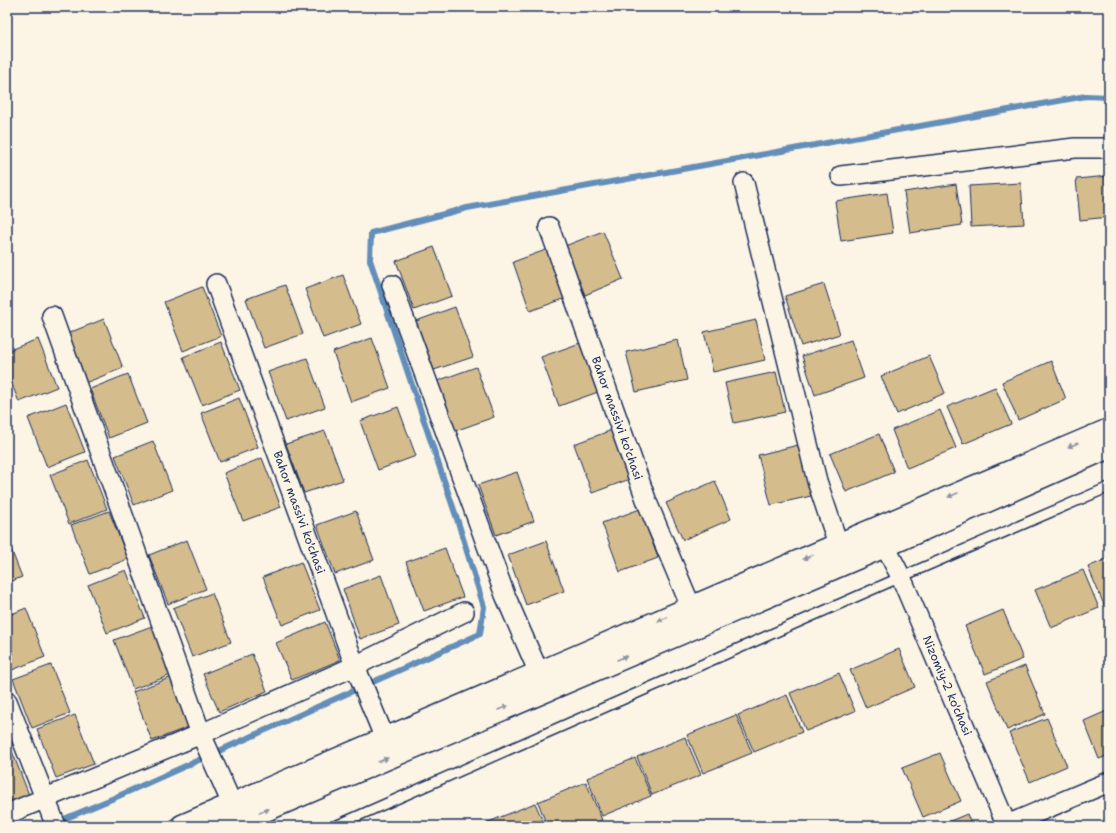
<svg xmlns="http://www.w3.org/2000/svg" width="1116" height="833" font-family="'Shantell Sans',sans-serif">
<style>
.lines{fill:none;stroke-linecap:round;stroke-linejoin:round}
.stream{stroke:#648eb9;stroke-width:6}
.building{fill:#d4bc8c;stroke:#1b2f5e}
.lane-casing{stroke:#1b2f5e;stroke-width:12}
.street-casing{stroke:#1b2f5e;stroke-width:22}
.secondary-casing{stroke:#1b2f5e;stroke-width:25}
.lane{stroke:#fcf5e5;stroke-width:9}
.street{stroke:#fcf5e5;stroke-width:19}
.secondary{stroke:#fcf5e5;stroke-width:22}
.oneway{fill:#8c92a2}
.labels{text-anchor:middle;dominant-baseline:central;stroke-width:4;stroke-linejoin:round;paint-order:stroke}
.street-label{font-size:12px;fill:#1b2f5e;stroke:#fcf5e5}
</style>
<rect width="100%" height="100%" fill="#fcf5e5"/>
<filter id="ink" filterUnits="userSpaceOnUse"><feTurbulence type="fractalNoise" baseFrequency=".025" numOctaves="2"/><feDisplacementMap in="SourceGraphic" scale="8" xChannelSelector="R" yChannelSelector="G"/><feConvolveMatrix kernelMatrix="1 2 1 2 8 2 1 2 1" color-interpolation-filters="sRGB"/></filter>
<g filter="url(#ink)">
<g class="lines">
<!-- stream -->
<polyline class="stream" points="57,822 114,798 480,634 484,607 458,522 370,260 371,233 467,208 1086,96 1109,97"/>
</g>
<!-- building -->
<g class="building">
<polygon points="1109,176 1109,217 1080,220 1076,179"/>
<polygon points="1021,183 1024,224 971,227 969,186"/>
<polygon points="956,184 962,225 910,233 904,192"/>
<polygon points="887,193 893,233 841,241 835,201"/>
<polygon points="603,231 623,279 585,295 565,246"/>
<polygon points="434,247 452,296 414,310 396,261"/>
<polygon points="551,248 569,297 530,311 513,262"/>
<polygon points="343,275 361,324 323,338 305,289"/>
<polygon points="824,284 840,334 801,346 785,296"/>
<polygon points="285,285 303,334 264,348 246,299"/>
<polygon points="202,287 221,336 183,351 164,302"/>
<polygon points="455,307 473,357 434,370 416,321"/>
<polygon points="104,319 123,368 85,383 66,334"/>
<polygon points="756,320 765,360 713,372 704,332"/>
<polygon points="372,338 390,388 351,402 333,352"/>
<polygon points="38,339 57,387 19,402 7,372 7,351"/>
<polygon points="678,340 687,380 636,392 626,352"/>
<polygon points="851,340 864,378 815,395 802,356"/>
<polygon points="221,342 240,390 202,405 183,357"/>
<polygon points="580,343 598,392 559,406 541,357"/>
<polygon points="929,356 945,393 897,414 881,376"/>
<polygon points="307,358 325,407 286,421 268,372"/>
<polygon points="1051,361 1066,399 1018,420 1002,382"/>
<polygon points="476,367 494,417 455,431 437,381"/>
<polygon points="776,372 785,412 734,423 725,383"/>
<polygon points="128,374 147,423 109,438 90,389"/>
<polygon points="995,387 1011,424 963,444 947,407"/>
<polygon points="239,398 258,447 220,462 201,413"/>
<polygon points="66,403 85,452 47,467 28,418"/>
<polygon points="398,407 416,456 378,470 360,421"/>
<polygon points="940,410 956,448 907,468 892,430"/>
<polygon points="612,430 630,479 592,493 574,444"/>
<polygon points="325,431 343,480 304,493 286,444"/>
<polygon points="879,434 894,472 846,492 830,454"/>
<polygon points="153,441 172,490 134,505 115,456"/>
<polygon points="798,445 811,496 771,505 758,455"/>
<polygon points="262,458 281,507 243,521 224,473"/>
<polygon points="88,460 107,509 69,524 50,475"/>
<polygon points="517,472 534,521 496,535 478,485"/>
<polygon points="715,481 731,519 683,540 666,503"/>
<polygon points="640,509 658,558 620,572 602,523"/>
<polygon points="109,511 128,559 90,574 71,525"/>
<polygon points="356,511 374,560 335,574 317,525"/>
<polygon points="7,539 22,577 7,583"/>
<polygon points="187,540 206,589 168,604 149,555"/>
<polygon points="546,541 564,591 526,605 508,555"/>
<polygon points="445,548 463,597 424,611 406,562"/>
<polygon points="1109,558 1109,602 1104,605 1088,567"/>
<polygon points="301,562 320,610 282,625 263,577"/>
<polygon points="126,570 145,618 107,633 88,585"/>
<polygon points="1083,570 1099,608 1051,628 1035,590"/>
<polygon points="381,575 399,625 360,639 343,589"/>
<polygon points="212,593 231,642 192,657 173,608"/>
<polygon points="26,608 45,657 7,672 7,616"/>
<polygon points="1003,610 1023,659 985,674 965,626"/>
<polygon points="325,622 340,660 292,680 276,643"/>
<polygon points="152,626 171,675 133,689 114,640"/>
<polygon points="899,649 915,687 866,708 850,670"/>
<polygon points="252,654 267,691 219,712 203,674"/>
<polygon points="51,665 70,713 32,728 13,679"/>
<polygon points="1025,666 1045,714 1007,730 987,681"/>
<polygon points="839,673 855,711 806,731 790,693"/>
<polygon points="172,677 191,726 152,741 133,692"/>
<polygon points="787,695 802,732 754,752 738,715"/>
<polygon points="1109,710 1109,755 1099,759 1084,721"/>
<polygon points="75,715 94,764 56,778 37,729"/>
<polygon points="736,715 752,753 703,773 687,735"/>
<polygon points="1047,718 1067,766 1030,782 1009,733"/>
<polygon points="685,737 701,775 652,795 637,757"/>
<polygon points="10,746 29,795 7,804 7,748"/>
<polygon points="940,753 961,801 923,817 902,768"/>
<polygon points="635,758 651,796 602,816 587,778"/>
<polygon points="586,782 602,820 587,826 547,826 538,802"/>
<polygon points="535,803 545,826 488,826 486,823"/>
<polygon points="967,814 972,826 938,826"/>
</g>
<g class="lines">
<!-- lane casing -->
<g class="lane-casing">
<polyline id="lane" points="335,826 901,577 1109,487"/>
</g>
<!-- street casing -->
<g class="street-casing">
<g id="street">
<polyline points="841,176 1075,148 1109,148"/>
<polyline points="744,183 817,481 838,544"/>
<path id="s1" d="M549 227 647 502 691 607"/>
<path id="s2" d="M216 284 355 666 385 739"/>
<polyline points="392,285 505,595 539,673"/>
<polyline points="52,316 201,734 232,804"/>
<path id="s3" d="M885 546 901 577 1007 826"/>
<polyline points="7,701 56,826"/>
<polyline points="7,814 201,734 355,666 464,612"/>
<polyline points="1007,825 1109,782"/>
</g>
</g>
<!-- secondary casing -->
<g class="secondary-casing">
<g id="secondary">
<polyline points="182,826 809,557 1109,430"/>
<polyline points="228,826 885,546 1109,447"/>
</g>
</g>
<!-- lane -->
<use href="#lane" class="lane"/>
<!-- street -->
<use href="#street" class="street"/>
<!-- secondary -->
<use href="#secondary" class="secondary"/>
</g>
<!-- one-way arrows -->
<defs><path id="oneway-solid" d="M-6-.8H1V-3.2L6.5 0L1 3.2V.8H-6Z"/></defs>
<g class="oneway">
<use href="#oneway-solid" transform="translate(1073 445) rotate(157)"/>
<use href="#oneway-solid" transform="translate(953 495) rotate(157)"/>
<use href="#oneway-solid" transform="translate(808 557) rotate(157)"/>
<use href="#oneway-solid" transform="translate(663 619) rotate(157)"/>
<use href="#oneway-solid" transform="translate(622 658) rotate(-23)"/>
<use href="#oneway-solid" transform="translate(503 708) rotate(-23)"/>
<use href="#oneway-solid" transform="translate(383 760) rotate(-23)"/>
<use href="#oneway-solid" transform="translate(264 811) rotate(-23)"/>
</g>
</g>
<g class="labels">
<!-- street labels -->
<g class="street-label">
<text stroke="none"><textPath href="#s1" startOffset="203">Bahor massivi ko'chasi</textPath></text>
<text stroke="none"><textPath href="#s2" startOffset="243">Bahor massivi ko'chasi</textPath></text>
<text stroke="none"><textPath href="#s3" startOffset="153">Nizomiy-2 ko'chasi</textPath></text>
</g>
</g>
<!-- margin -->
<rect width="1116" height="833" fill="none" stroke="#fcf5e5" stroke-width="24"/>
<rect x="12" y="12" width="1092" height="809" fill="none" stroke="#1b2f5e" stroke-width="1.5" filter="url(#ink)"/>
</svg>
